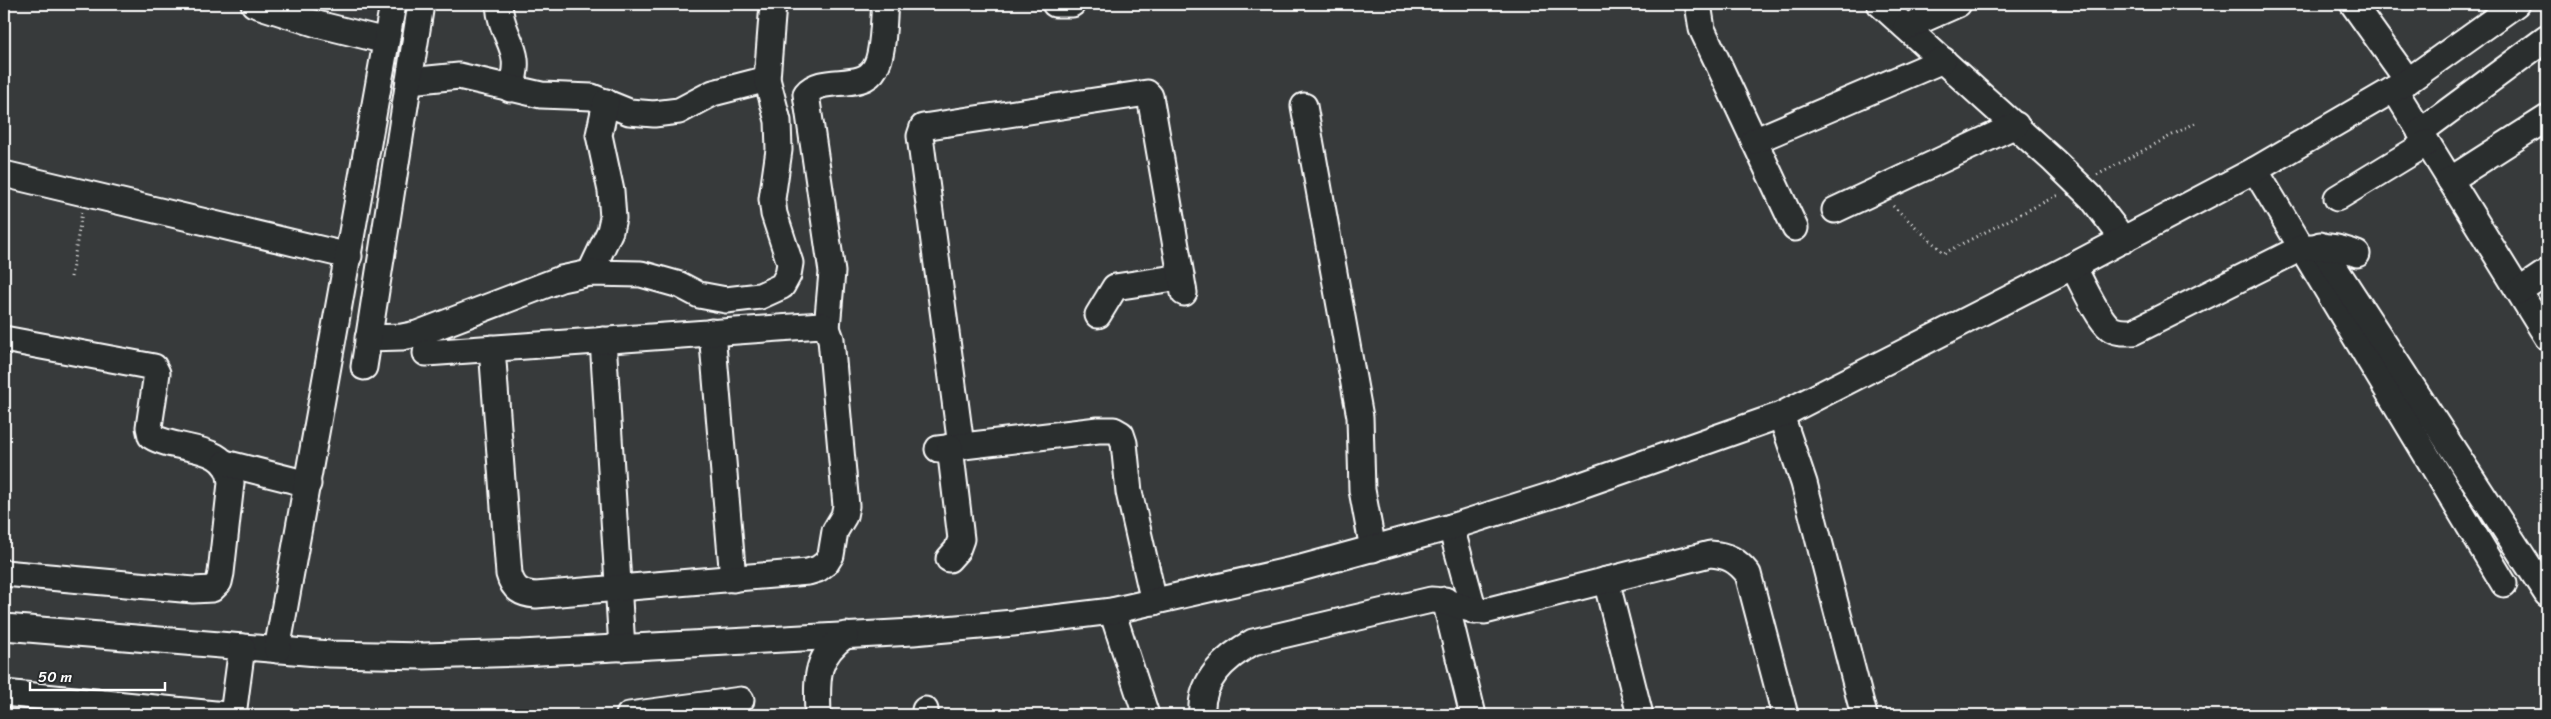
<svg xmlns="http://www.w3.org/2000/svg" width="2551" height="719" font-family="Sriracha,sans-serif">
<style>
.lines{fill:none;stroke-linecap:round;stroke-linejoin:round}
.minor-casing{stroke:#fff;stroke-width:29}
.path{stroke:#fff;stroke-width:3;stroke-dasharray:1 4;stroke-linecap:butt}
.minor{stroke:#2a2d2e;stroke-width:25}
</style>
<rect width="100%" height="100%" fill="#373a3b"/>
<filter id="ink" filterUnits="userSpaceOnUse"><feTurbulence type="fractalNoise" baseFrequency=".02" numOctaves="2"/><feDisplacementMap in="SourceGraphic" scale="10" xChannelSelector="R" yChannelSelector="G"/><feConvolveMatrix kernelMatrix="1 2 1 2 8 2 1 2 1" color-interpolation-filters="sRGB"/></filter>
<g filter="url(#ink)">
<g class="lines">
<!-- minor casing -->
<g class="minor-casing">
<g id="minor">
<polyline points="254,4 317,24 386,41"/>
<path d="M499 4C501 40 526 49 510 89"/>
<polyline points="1055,4 1072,4"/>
<polyline points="1698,4 1702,29 1795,228"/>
<polyline points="1880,4 2054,161 2091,197 2124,240"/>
<polyline points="2353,4 2408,81"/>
<polyline points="1906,27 1958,4"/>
<polyline points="409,81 459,76 541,95 592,97 629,112 654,114 679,111 713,93 767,79"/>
<polyline points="2394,89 2547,337"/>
<polyline points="1304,106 1360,417 1362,490 1373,549"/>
<polyline points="2420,132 2547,38"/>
<polyline points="1754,141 1943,60"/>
<polyline points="2255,170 2504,584"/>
<polyline points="4,174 349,256"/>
<polyline points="2450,180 2547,118"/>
<polyline points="2337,198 2427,143"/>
<polyline points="1835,210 2016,125"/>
<polyline points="2320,245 2547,594"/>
<path d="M2073 266C2081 281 2098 319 2110 328 2117 333 2125 332 2133 332L2301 248C2322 245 2337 246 2357 254"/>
<polyline points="590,273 610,231 613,218 611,191 599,135 606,102"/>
<polyline points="2519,291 2547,272"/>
<polyline points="1098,315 1115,287 1181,277"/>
<path d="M827 328 832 272 806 94C822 74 862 92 875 68 884 54 883 21 885 4"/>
<polyline points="712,332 733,579"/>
<polyline points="368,338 402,337 417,334 561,279 590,273 641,274 680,285 699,295 726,300 760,296 782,286 788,275 790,263 774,214 772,199 779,150 778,121 767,79 773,4"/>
<path d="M4 339 154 367 157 373 149 427 151 436C176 452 229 442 231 483L221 573 219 582 212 589 193 590 4 573"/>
<polyline points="603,340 622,648"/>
<path d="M426 353 821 325 827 328 831 339 846 506 844 516 835 531 831 555 826 563 818 569 808 572 536 595C521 594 513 589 509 574L492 348"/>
<polyline points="364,367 421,4"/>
<polyline points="1781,415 1804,483 1864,715"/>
<polyline points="961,446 920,136 923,127 1147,93 1150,96 1184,293"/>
<polyline points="938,449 1098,430 1114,430 1121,434 1124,443 1129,492 1154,602"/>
<polyline points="225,463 308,484"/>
<polyline points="1451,527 1474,611"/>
<polyline points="949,559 957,550 961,539 950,447"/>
<polyline points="1606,580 1640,715"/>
<polyline points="1445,600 1473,715"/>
<polyline points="1112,611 1146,715"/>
<polyline points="4,627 329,654 424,656 521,653 913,632 1013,623 1112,611 1301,568 1451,527 1562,492 1781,415 2073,266 2255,170 2408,81 2516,4"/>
<polyline points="277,650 393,4"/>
<polyline points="4,693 225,715"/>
<polyline points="925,710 925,715"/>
<polyline points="233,715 242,647"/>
<polyline points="629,715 741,700"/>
<path d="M818 715C817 680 814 657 846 635"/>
<path d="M1202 715C1199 681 1226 657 1253 642L1431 600C1450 600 1465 611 1485 611L1710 554C1727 555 1737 560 1748 574L1785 715"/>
</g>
</g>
<!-- path -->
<g class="path">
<polyline points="2097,175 2195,123"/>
<polyline points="1893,206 1944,253 2060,194"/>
<polyline points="71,277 82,212"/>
</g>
<!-- minor -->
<use href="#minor" class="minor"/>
</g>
</g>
<!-- margin -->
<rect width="2551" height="719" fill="none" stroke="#2a2d2e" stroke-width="20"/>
<rect x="10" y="10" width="2531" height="699" fill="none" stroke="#fff" stroke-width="2" filter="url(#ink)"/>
<!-- scale -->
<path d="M30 682v8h135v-8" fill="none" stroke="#ffffff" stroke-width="2.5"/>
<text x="38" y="682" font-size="15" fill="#ffffff" stroke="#2a2d2e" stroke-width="4" paint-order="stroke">50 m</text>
</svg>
